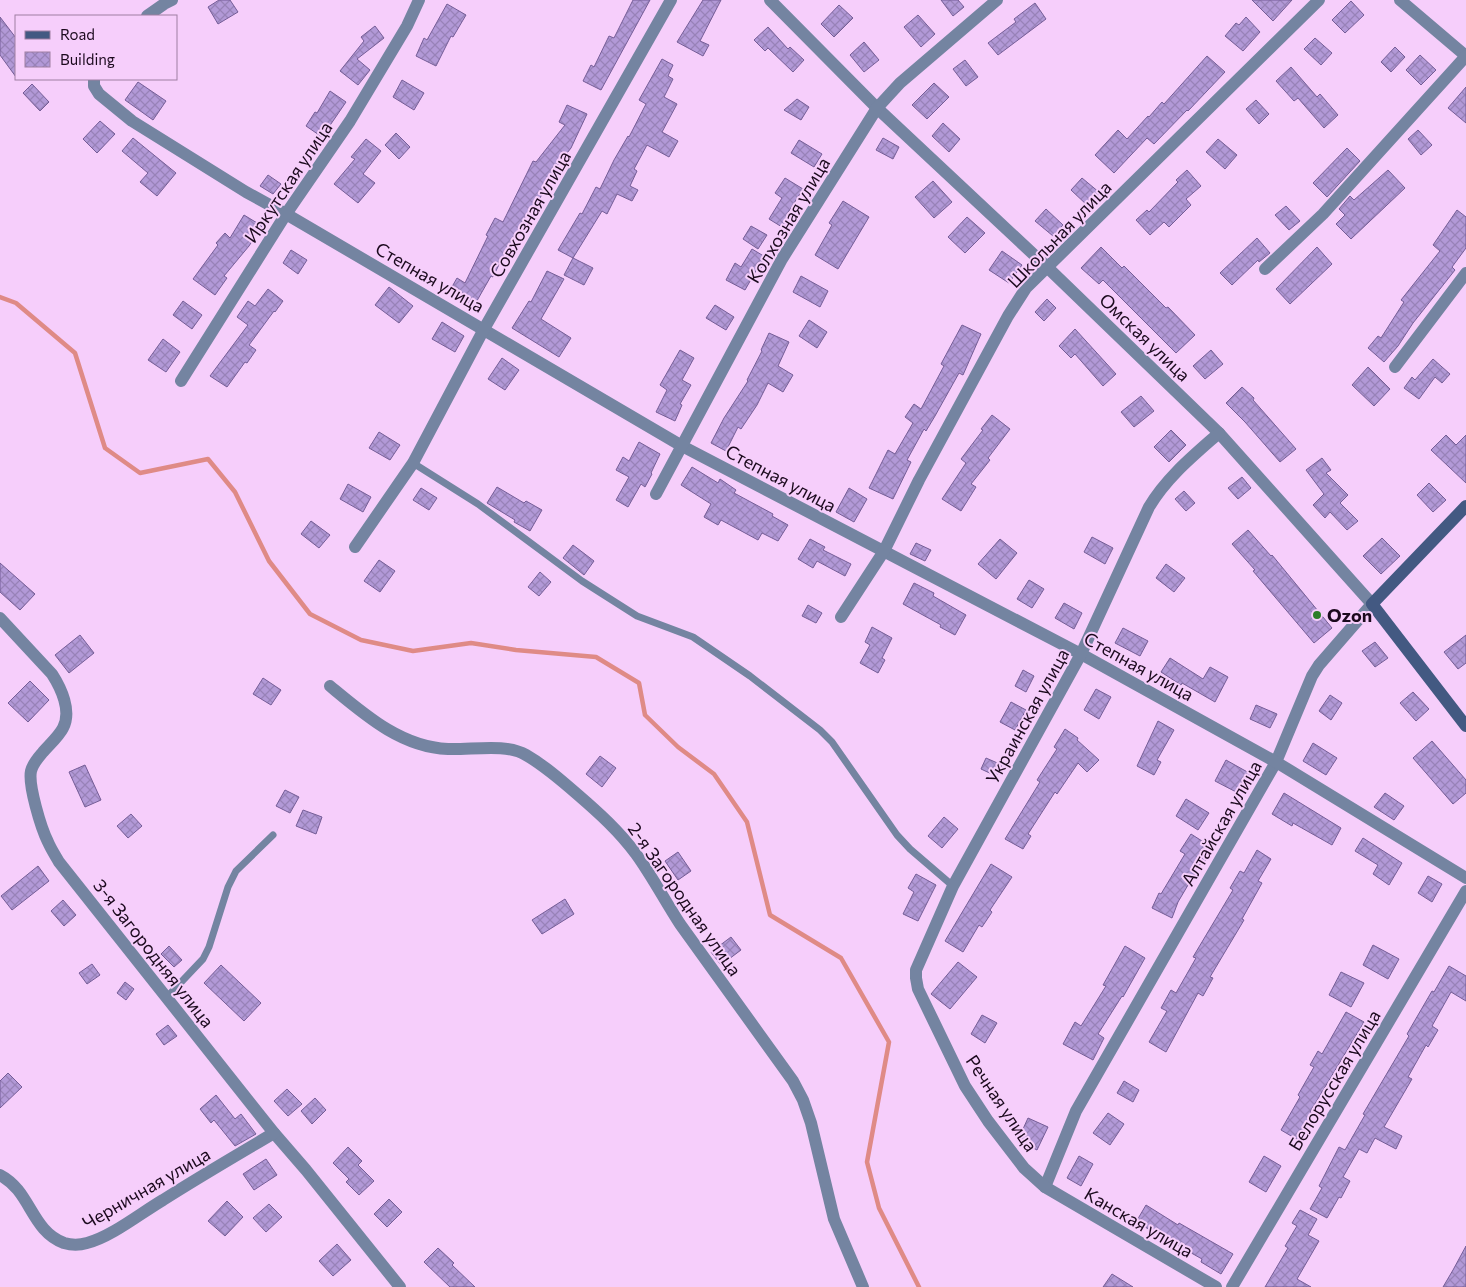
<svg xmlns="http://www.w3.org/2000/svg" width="1466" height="1287" font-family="Commissioner,sans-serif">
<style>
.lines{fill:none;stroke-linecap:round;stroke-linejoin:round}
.stream{stroke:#df8a86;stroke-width:4.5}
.building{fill:url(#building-cross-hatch);stroke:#755d97}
.lane{stroke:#7484a1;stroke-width:7}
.street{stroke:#7484a1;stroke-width:12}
.secondary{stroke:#435982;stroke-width:12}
.poi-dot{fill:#2d7e29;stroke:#f6cefb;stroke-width:2}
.labels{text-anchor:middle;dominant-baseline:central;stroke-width:4;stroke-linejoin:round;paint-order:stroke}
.street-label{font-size:18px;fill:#1b091d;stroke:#f6cefb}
.poi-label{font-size:18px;font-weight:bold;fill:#1b091d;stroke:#f6cefb;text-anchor:start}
</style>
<defs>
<pattern id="building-cross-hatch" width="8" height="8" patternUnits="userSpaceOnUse" patternTransform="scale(1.25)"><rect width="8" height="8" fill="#b299d7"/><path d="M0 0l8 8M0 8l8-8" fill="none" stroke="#9882b8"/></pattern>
</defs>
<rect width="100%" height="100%" fill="#f6cefb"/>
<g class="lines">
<!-- stream -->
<polyline class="stream" points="0,297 16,303 75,353 105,448 140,473 208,459 235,492 269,561 310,614 361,640 413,651 471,643 516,650 596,657 639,683 645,715 678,747 714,774 747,822 770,915 841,958 889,1042 867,1162 879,1208 919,1287"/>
</g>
<!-- building -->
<g class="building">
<polygon points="219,0 230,0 238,12 218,24 208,7"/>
<polygon points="633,0 650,0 601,90 583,81 591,65 594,67 609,36 614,38"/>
<polygon points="703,0 721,0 700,41 709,45 703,56 677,42"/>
<polygon points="941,0 958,0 964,7 953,16"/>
<polygon points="1252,0 1292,0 1273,21"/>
<polygon points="1351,1 1364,15 1345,33 1332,20"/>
<polygon points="1035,3 1046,19 998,55 988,43 1016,22 1014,19"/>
<polygon points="447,4 466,15 453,37 451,36 436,66 416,56 424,38 427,40"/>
<polygon points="839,5 853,18 834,37 821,24"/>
<polygon points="918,15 935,34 921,47 904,27"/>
<polygon points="0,17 16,38 16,77 0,55"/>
<polygon points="1246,17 1260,32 1243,51 1225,36 1236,23 1239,25"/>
<polygon points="375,26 384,38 357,59 370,70 358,85 340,71 364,41 361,37"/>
<polygon points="768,27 788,49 790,47 804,60 793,72 768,48 765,51 754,40"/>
<polygon points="1315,38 1332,53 1321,65 1304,49"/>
<polygon points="864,42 879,60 864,72 850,55"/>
<polygon points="1395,47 1405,57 1391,72 1381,62"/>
<polygon points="1420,55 1436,70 1421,85 1406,70"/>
<polygon points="1207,56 1225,72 1188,111 1187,110 1154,144 1147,138 1114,173 1095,155 1118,130 1127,139 1148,116 1149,117 1162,102 1164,104"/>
<polygon points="662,59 673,65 668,76 673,79 664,97 677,104 662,132 678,141 669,157 647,145 634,169 637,171 630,186 638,190 632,201 617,194 607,214 602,211 573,258 558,250 580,213 582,214 596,187 600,189 614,160 628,136 629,137 646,104 639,100"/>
<polygon points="965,60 978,77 966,86 953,69"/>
<polygon points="1291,67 1317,97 1320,94 1338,115 1324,128 1298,98 1294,101 1276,81"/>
<polygon points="402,80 424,93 414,110 393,97"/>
<polygon points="138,82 166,101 153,120 125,100"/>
<polygon points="934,83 949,97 927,119 912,105"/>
<polygon points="32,84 49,102 40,111 23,93"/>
<polygon points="1466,87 1466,123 1448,108"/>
<polygon points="330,91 346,102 322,137 306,126 315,112 317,113"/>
<polygon points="797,99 809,107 801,120 784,110"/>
<polygon points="1256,100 1269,114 1259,124 1246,109"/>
<polygon points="567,105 587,114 571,148 553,171 531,217 526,215 510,247 508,246 493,277 491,276 474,306 449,292 457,278 465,283 488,236 486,235 495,218 503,222 533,161 536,162 565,125 559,122"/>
<polygon points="100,121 115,134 97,153 83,139"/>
<polygon points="943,123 960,139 949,152 932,136"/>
<polygon points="1418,130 1432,145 1421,155 1408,139"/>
<polygon points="396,133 410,147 399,159 385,145"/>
<polygon points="133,138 176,173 157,196 140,182 148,173 122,151"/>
<polygon points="883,138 899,147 893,159 876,150"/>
<polygon points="366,139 381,151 363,174 375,183 358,203 334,184 355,159 351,157"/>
<polygon points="1218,139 1237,155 1225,169 1206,152"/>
<polygon points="799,140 822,154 814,167 791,153"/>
<polygon points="1347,148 1360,161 1327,197 1313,183"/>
<polygon points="1187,170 1201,186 1186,199 1191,205 1169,227 1164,222 1150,235 1136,220 1147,210 1149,212 1178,182 1176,180"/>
<polygon points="1388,170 1405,188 1351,239 1336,224 1345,215 1339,209 1350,196 1354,200"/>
<polygon points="268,175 281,184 273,194 260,186"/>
<polygon points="785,178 803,189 787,214 789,216 782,227 769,219 782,198 775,193"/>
<polygon points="1082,178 1100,193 1088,206 1071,190"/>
<polygon points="933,181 952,202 934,218 915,197"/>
<polygon points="843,201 869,217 838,269 815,255 832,225 829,223"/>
<polygon points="1286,206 1300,221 1289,230 1275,215"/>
<polygon points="1046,209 1063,225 1053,236 1035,221"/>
<polygon points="1457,210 1466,217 1466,248 1452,267 1455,270 1413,323 1398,346 1384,362 1368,348 1378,336 1381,338 1404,302 1401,300 1440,251 1433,245"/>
<polygon points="244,215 262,226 249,246 224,276 227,278 215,295 193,279 218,245 216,243 225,233 230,238"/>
<polygon points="967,217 985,233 965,253 948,237"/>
<polygon points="751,226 767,235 758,249 743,239"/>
<polygon points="1257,238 1270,253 1259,262 1258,260 1232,285 1220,273"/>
<polygon points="1101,247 1122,268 1124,266 1166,308 1168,307 1195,335 1176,353 1103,280 1099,284 1081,268"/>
<polygon points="1317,247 1332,264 1290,304 1276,289"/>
<polygon points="752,249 767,258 759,271 757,269 745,290 726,280 735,263 741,267"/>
<polygon points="291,250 307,260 298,274 283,263"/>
<polygon points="1002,251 1022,265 1009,283 989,270"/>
<polygon points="573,258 593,268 584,285 564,275"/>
<polygon points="547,271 564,279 541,319 571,338 559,357 512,328 529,301 531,302"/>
<polygon points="801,276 828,291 820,307 793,292"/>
<polygon points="389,287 413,306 399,323 375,305"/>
<polygon points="268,289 283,301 275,312 274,311 249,345 256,350 247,363 245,362 227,387 210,376 248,325 237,317 248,301 255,306"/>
<polygon points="1047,299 1056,308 1044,321 1035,312"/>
<polygon points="183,301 202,315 192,329 173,315"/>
<polygon points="715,305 734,317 726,330 706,318"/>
<polygon points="809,320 827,332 817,348 799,336"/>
<polygon points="442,322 464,336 455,352 432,339"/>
<polygon points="962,325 981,334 963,375 959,373 935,416 926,431 924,429 907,460 911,462 893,499 869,488 888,450 895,454 913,423 905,417 914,404 921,409 944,366 941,364"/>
<polygon points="1075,329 1116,374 1103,386 1075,354 1071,358 1059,346"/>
<polygon points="769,333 789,342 778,366 793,375 783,392 768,383 757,405 741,429 738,427 726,451 711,443 724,418 748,381 747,380 762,351 761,350"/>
<polygon points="163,339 180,352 166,372 148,360"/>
<polygon points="680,350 694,358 682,380 691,385 680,404 682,405 675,421 656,412 667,390 660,385"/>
<polygon points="1211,350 1223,364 1205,379 1193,366"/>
<polygon points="502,358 519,370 505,390 488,379"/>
<polygon points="1433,359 1450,374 1442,383 1435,377 1419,399 1404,388 1412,377 1415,380"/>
<polygon points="1368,367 1390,389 1374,406 1352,385"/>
<polygon points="1242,387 1254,398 1253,400 1296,449 1280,462 1245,422 1226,403"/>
<polygon points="1141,396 1154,411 1134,427 1121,412"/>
<polygon points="992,415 1010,429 988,458 990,460 971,484 976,487 961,511 942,499 966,463 961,459 983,430 981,429"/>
<polygon points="1171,430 1186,445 1169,462 1154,447"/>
<polygon points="379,432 400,445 390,460 369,448"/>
<polygon points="1446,435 1456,445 1466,435 1466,483 1431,450"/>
<polygon points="639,442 660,454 651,473 652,474 645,487 641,484 628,507 616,500 629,477 616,470 623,457 629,461"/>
<polygon points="1322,458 1331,470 1326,473 1348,495 1340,503 1358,521 1347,530 1330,512 1325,518 1313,505 1324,494 1306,470"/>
<polygon points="692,467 718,483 720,479 736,490 734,493 773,514 772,516 788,525 778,541 762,533 758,540 721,520 718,525 704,517 711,504 681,485"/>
<polygon points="1242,477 1251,488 1238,499 1228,488"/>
<polygon points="1429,483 1446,500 1433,512 1417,495"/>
<polygon points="348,484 371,497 363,512 340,499"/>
<polygon points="497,487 524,503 526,501 542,510 530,531 514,522 515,520 487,503"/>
<polygon points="421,488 437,498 429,510 413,500"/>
<polygon points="849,488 867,499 854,522 836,512"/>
<polygon points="1184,491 1195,503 1186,511 1175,499"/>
<polygon points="311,521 330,535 319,548 301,534"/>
<polygon points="1248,530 1271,556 1272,555 1332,628 1314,643 1253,571 1255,570 1232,544"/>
<polygon points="1092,537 1113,548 1105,564 1084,552"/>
<polygon points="1382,538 1400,556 1381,574 1363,556"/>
<polygon points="810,539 825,547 823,550 851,564 845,576 817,561 813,568 798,559"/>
<polygon points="1000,539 1017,553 996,579 978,564"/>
<polygon points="916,543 931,550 925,561 910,554"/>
<polygon points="573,545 594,561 584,575 563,558"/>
<polygon points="379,560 395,571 380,592 364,581"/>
<polygon points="0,563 35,594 20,610 0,592"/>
<polygon points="1166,564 1185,578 1174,592 1156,578"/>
<polygon points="540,572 551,582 539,596 528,587"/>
<polygon points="1029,580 1044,589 1032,608 1017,599"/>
<polygon points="914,583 934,593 933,596 966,615 955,635 940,627 941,625 903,604"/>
<polygon points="1064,603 1082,613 1074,629 1055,618"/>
<polygon points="808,605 822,613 816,623 802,616"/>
<polygon points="872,627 892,638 882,658 885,660 878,673 860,663 870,645 865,642"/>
<polygon points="1123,628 1148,641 1140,656 1115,643"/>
<polygon points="80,635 94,653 69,673 55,655"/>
<polygon points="1466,635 1466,663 1458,669 1444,652"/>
<polygon points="1375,642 1388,658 1375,667 1362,651"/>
<polygon points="1170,658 1203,679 1210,667 1228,677 1215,702 1182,683 1181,685 1161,672"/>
<polygon points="1023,670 1034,676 1026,692 1015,686"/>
<polygon points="263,678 281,690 271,705 253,694"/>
<polygon points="30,681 49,700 28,722 8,703"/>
<polygon points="1096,689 1111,697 1099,719 1084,710"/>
<polygon points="1413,692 1429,709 1416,721 1400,703"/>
<polygon points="1330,695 1342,703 1331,720 1319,711"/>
<polygon points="1011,702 1026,710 1015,730 1000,722"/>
<polygon points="1256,705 1277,714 1270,728 1250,719"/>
<polygon points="1158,721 1174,730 1157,760 1161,762 1154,775 1137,766"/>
<polygon points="1065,729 1078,738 1077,740 1099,760 1087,772 1078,763 1057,794 1055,792 1028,834 1031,836 1023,849 1005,839 1040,782 1037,780 1057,749 1054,747"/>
<polygon points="1432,741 1466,780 1466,793 1453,804 1413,758"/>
<polygon points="1313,743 1337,758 1326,775 1303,761"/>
<polygon points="600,756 616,768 602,787 586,774"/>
<polygon points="986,758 1002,765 996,776 981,769"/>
<polygon points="1226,760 1251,774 1240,794 1215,781"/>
<polygon points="85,765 101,800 85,807 69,772"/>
<polygon points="285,790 299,797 290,813 276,806"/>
<polygon points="1284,793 1341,828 1332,845 1293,823 1292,826 1272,814"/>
<polygon points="1385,793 1404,806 1394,820 1374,807"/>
<polygon points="1186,799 1209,813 1198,830 1176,816"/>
<polygon points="303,810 322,817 316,834 296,826"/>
<polygon points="131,814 142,826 128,838 117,826"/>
<polygon points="944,817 958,829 942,848 928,836"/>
<polygon points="1191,834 1213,848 1203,865 1201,863 1178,902 1172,918 1152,908 1159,893 1161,894 1185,854 1180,851"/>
<polygon points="1363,838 1402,863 1389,885 1373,874 1378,865 1355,851"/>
<polygon points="1257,850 1271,859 1258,881 1262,883 1242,919 1244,920 1210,977 1213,978 1203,996 1198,993 1166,1052 1149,1042 1167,1011 1161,1008 1171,990 1176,993 1196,958 1193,957 1233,890 1230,888 1240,871 1244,873"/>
<polygon points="678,852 691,871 678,880 665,861"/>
<polygon points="991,864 1012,877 990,910 992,912 982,927 979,925 963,952 945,941"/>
<polygon points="38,866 49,881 12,910 1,896"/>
<polygon points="916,874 936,885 918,921 903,914 914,892 908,888"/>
<polygon points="1428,876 1442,884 1432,902 1418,893"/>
<polygon points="565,899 574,914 542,934 532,920"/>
<polygon points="63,900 76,915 64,926 51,911"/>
<polygon points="731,937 741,950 721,965 711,952"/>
<polygon points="1373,945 1399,959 1388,979 1363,965"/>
<polygon points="169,946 182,960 174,967 161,954"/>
<polygon points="1125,946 1145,958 1123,997 1122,996 1098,1034 1104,1038 1093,1060 1063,1044 1075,1022 1081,1026 1106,986 1103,985"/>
<polygon points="958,962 977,977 950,1009 931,994"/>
<polygon points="92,964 100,975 87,984 79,973"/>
<polygon points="221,965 261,1003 244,1021 204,983"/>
<polygon points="1449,966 1466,976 1466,1001 1451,992 1432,1026 1438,1030 1428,1047 1426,1045 1408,1077 1412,1079 1384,1127 1402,1136 1396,1149 1375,1138 1367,1153 1359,1149 1343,1177 1350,1181 1341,1198 1339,1197 1327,1218 1310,1209 1322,1188 1319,1186 1339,1147 1345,1150 1365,1115 1363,1114 1409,1036 1407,1034 1432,991 1434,992"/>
<polygon points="1341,972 1364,983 1351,1007 1329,995"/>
<polygon points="125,982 134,989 126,1000 117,993"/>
<polygon points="1346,1012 1364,1022 1310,1112 1313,1114 1298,1140 1281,1130 1300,1097 1298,1095 1314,1067 1310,1065 1318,1051 1322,1054"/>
<polygon points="982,1015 997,1023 985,1043 971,1034"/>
<polygon points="168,1025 177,1036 164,1045 156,1034"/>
<polygon points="8,1073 22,1087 0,1108 0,1081"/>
<polygon points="1124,1081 1139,1090 1133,1102 1117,1093"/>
<polygon points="287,1089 302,1104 288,1116 274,1101"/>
<polygon points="216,1095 235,1119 241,1114 256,1134 235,1146 214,1120 211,1123 200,1109"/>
<polygon points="315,1098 326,1110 312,1124 301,1111"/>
<polygon points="1108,1113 1124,1124 1110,1145 1093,1133"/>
<polygon points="1028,1118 1048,1127 1037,1150 1018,1140"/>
<polygon points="348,1147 362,1161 358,1165 374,1181 359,1195 346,1182 349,1179 333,1163"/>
<polygon points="1079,1156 1093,1164 1081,1186 1067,1178"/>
<polygon points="1264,1156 1281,1166 1266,1192 1249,1182"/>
<polygon points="266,1159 277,1175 254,1190 243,1174"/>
<polygon points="389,1199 402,1212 387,1227 374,1214"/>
<polygon points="227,1201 243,1217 225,1236 208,1221"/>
<polygon points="269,1204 282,1217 266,1232 253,1218"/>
<polygon points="1146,1205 1178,1225 1179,1223 1233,1254 1221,1274 1201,1262 1202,1259 1136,1222"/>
<polygon points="1300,1210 1317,1219 1308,1235 1319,1241 1297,1279 1311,1287 1265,1287 1288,1248 1285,1246 1297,1226 1292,1223"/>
<polygon points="337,1244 351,1260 333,1276 319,1261"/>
<polygon points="1466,1246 1466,1287 1443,1287 1453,1270"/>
<polygon points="438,1248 454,1263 452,1265 475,1287 450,1287 424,1262"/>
<polygon points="1112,1274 1133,1287 1103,1287"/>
</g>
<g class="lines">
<!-- lane -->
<g class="lane">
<polyline points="413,463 478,504 582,581 637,616 693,637 750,676 820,730 832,742 897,835 910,849 953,886"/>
<polyline points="167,997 203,959 209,947 228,887 236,871 273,835"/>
</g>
<!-- street -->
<g class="street">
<polyline points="770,0 877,108 1047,267 1219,433 1372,604 1319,665 1312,676 1276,762 1076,1111 1045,1187"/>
<polyline points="1400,0 1466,56"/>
<polyline points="147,16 164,4 172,0"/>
<polyline points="94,79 94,86 99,94 132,121 246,192 286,214 682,446 1081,654 1276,762 1466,878"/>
<polyline points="1265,269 1323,214 1466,56"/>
<polyline points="1395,367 1466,273"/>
<polyline points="181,381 286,214 350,121 407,26 419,0"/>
<polyline points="656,494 782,259 877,108 900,83 997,0"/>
<polyline points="355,547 413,463 484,329 671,0"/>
<polyline points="841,617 884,551 919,480 1008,316 1026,288 1319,0"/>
<path d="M0 618 52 674C61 688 72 711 63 728 59 736 50 744 43 752 38 758 33 763 31 771 28 785 41 828 48 842 51 849 55 855 59 862L274 1133 306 1170 400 1287"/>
<path d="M330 686C365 715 401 747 448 749 472 750 506 743 526 755 545 766 561 780 577 794 599 813 619 831 636 854 652 876 665 901 680 924 717 976 755 1028 793 1081L803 1100 811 1123 834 1219 863 1287"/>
<path d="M0 1175C31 1191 31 1231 64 1243 71 1245 80 1245 87 1243 111 1237 141 1213 163 1200 199 1177 237 1155 274 1133"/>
<path d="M1216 1287 1045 1187 1024 1168 988 1121 965 1086 918 989 916 978V970L953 886 1081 654 1149 507C1167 477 1193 456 1219 433"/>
<polyline points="1232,1287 1466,891"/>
</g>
<!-- secondary -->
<polyline class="secondary" points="1466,506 1372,604 1466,726"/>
</g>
<!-- markers -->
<circle class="poi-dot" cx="1317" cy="615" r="5"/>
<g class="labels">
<!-- street labels -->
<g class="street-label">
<text transform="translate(288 182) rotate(-56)">Иркутская улица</text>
<text transform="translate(530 214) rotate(-60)">Совхозная улица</text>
<text transform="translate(788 220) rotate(-59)">Колхозная улица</text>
<text transform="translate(1059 234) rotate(-46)">Школьная улица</text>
<text transform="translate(430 277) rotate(30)">Степная улица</text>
<text transform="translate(1145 337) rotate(44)">Омская улица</text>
<text transform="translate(781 478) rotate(28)">Степная улица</text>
<text transform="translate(1139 666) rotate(29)">Степная улица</text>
<text transform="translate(1027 716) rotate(-61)">Украинская улица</text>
<text transform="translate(1221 823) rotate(-60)">Алтайская улица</text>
<text transform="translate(685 899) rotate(55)">2-я Загородная улица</text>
<text transform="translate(154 953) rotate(52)">3-я Загородняя улица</text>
<text transform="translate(1334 1080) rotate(-59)">Белорусская улица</text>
<text transform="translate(1002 1103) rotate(56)">Речная улица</text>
<text transform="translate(146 1188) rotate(-30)">Черничная улица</text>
<text transform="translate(1139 1222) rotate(30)">Канская улица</text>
</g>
<!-- poi labels -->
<g class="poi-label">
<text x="1327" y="615">Ozon</text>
</g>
</g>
<!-- legend -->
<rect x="15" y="15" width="162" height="65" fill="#f6cefb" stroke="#9e7fa2"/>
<rect x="25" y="31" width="25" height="8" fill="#435982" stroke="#9e7fa2"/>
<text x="60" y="40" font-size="15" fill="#1b091d">Road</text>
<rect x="25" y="52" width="25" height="15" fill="url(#building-cross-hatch)" stroke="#9e7fa2"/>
<text x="60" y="65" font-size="15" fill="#1b091d">Building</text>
</svg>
